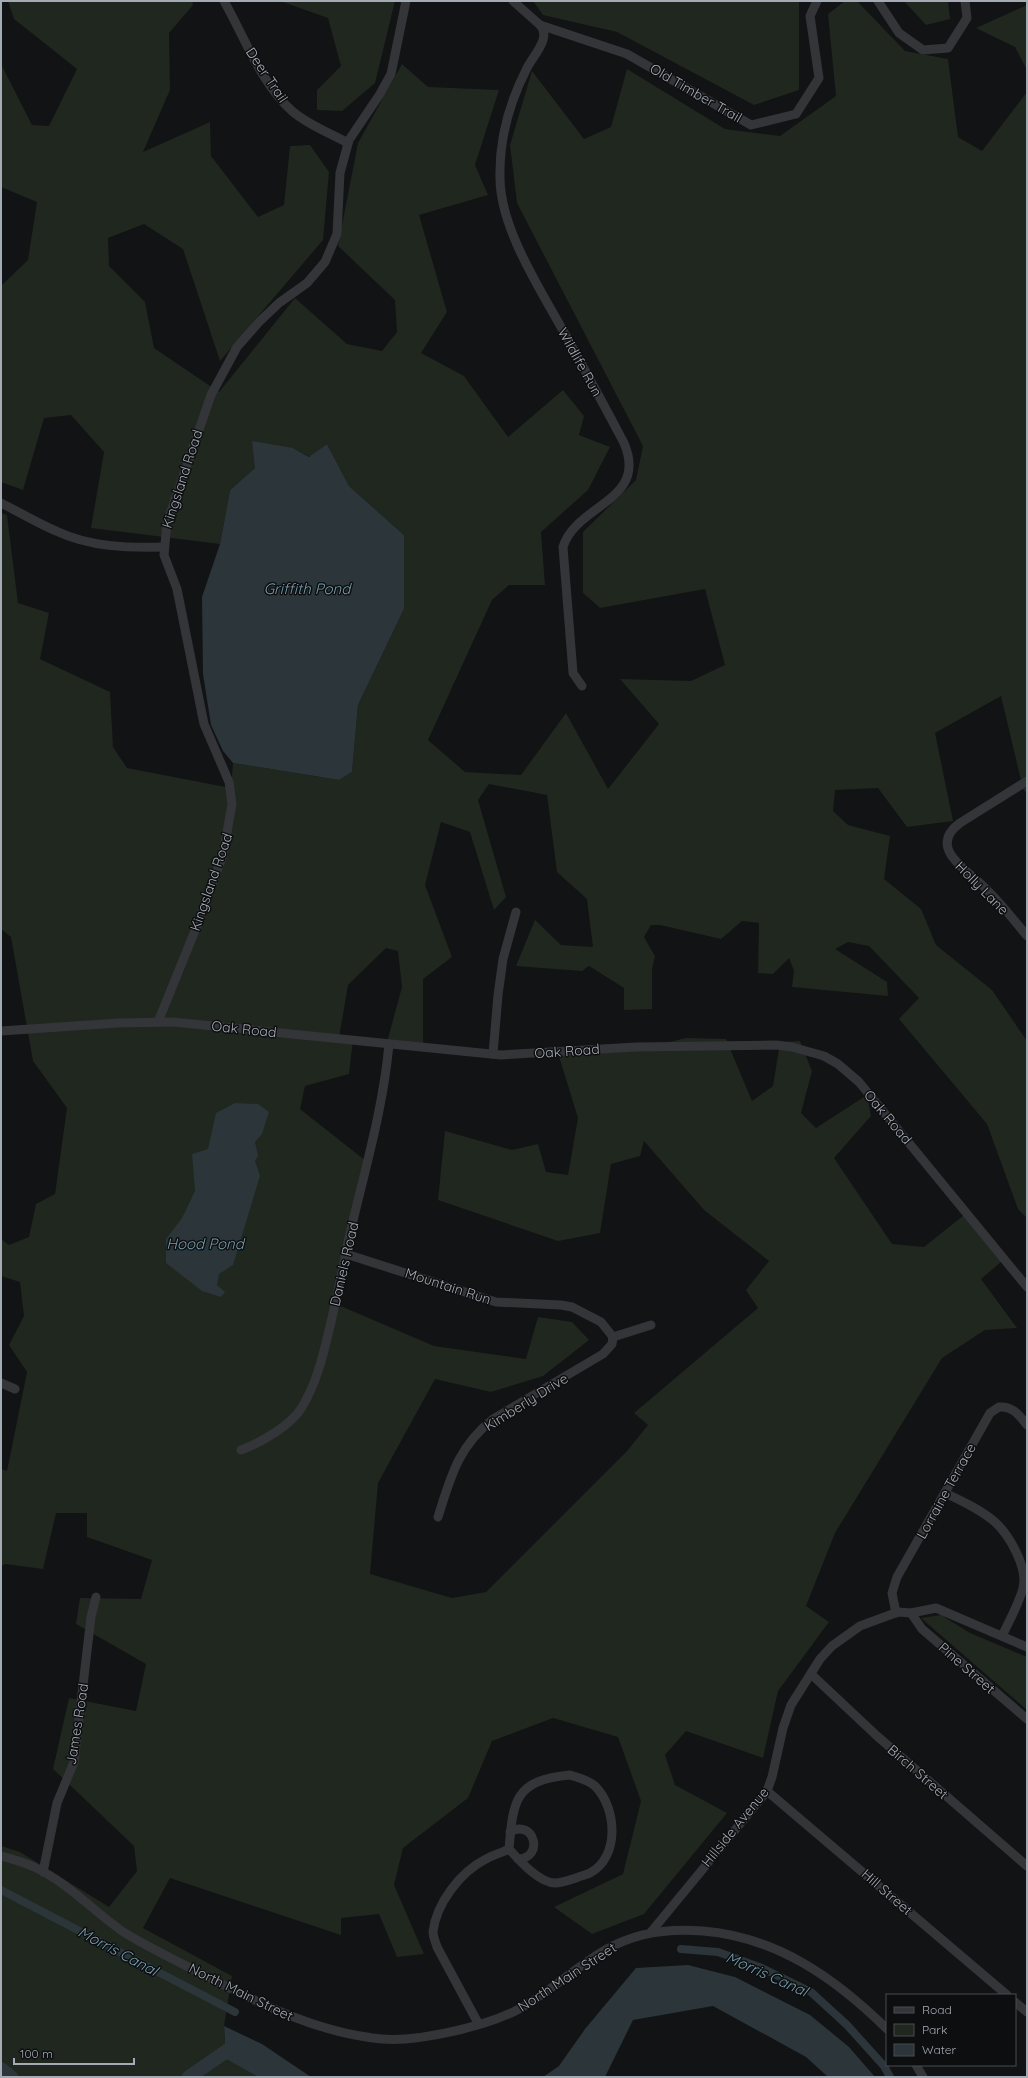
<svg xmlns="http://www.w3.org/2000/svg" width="1028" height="2078" font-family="Quicksand,sans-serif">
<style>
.green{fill:#1f271f}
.water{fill:#2b353a}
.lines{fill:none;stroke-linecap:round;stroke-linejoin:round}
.canal{stroke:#2b353a;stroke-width:8}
.river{stroke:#2b353a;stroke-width:14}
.minor{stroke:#333539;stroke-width:9}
.labels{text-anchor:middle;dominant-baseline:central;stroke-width:3;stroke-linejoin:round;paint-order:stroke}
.street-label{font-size:14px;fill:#a4abb5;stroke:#0d0e0f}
.water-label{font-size:15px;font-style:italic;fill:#799fb1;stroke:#0d0e0f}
</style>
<rect width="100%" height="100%" fill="#121314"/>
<!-- green -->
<g class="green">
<polygon points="8,1 192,1 193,5 169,33 170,90 143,152 210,122 211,156 258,217 284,205 290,146 310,145 329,172 323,240 220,361 183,249 144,224 108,238 109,266 145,302 154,348 219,392 295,298 347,344 382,351 397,332 395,300 338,246 358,143 402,64 428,87 499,90 475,165 488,195 419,215 447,312 421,353 464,376 508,437 563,390 584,416 579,435 610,447 588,490 541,532 545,585 509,585 492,600 428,740 465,772 521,775 566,713 608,789 659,724 620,679 691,681 725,665 705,589 600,608 583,593 583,532 636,480 643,446 517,203 510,145 532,71 584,139 611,127 627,69 725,129 780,136 836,96 828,14 845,1 857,1 905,51 948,59 958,137 982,151 1027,92 1027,794 1023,789 1001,696 935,733 953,821 907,827 878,788 835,790 833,811 848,825 890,836 884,879 921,909 936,945 992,990 1027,1041 1027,1218 1018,1209 987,1124 899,1019 919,998 869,946 848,942 835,949 887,982 888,996 792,987 794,971 789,958 773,974 758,973 759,923 742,921 721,939 660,925 651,925 644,937 655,956 652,969 652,1009 624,1010 624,988 589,966 582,971 516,966 535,920 561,945 593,947 587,899 557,872 547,795 489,784 478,800 506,897 494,910 470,832 441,822 425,885 452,957 423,979 423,1047 387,1042 402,987 398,951 386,948 348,985 339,1038 353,1040 349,1074 305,1086 300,1109 366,1161 336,1304 434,1346 526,1359 538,1317 572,1322 589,1340 543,1376 491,1392 435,1379 378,1483 370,1574 452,1598 486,1592 627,1451 648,1425 634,1413 758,1308 746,1290 769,1261 704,1210 644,1141 640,1156 611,1164 600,1233 558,1241 438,1200 445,1131 512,1150 538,1144 546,1172 568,1175 578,1118 557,1050 645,1048 686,1038 726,1039 752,1101 773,1086 780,1042 800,1041 812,1071 801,1113 816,1128 867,1095 871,1116 834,1158 892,1244 924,1247 969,1211 1007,1257 981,1279 1017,1328 985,1330 942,1358 835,1533 806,1606 829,1622 778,1691 763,1758 686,1731 665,1755 675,1785 727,1813 644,1914 592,1934 554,1907 623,1874 641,1801 618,1737 553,1718 492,1741 468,1798 403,1848 394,1885 424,1954 397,1957 379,1914 341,1918 341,1935 170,1878 143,1928 232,1976 224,2026 226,2059 258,2077 1,2077 1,1846 20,1852 109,1907 137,1871 134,1846 53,1769 69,1698 136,1711 146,1664 76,1624 80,1598 141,1599 152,1560 87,1537 87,1513 56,1513 43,1569 5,1564 1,1566 1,1469 7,1471 27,1372 9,1345 24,1316 20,1282 1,1276 1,1239 9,1245 29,1237 36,1204 55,1194 67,1108 33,1061 11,937 1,929 1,513 7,515 18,603 49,613 40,659 110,692 113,747 127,768 231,788 233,763 339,780 352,772 358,705 404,609 404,535 349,486 327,444 310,457 293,448 255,468 230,490 220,544 91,528 104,452 71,415 44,418 23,490 1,482 1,286 28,260 37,202 1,187 1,64 32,125 49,126 77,69 14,19"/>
<polygon points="280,1 395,1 375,83 342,111 317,110 317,90 341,66 328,18"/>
<polygon points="533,1 799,1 799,90 754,105 617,32 543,15"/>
<polygon points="904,1 948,1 950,19 926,25"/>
<polygon points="1027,5 1027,70 1015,47 976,28"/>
<polygon points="941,1615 970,1633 1027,1657 1027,1710 921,1618"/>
</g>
<!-- water -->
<g class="water">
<polygon points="252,441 293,448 309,457 327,444 349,486 404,535 404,609 358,705 352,772 339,780 233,763 223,751 211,725 203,674 202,597 220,544 230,490 255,468"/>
<polygon points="235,1103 258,1104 269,1112 262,1134 255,1142 258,1156 255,1161 260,1176 233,1265 219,1274 217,1285 225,1292 221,1297 202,1291 166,1263 166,1239 182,1218 195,1191 192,1154 208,1149 216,1113"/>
<polygon points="688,1965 735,1977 810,2015 849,2047 875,2077 828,2077 806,2057 713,2006 633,2020 605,2077 543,2077 559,2066 585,2029 636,1968"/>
<polygon points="224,2026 262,2044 311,2077 258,2077 226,2059"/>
</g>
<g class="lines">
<!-- canal -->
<g class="canal">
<polyline points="1,1890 235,2012"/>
<polyline points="681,1949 718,1952 762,1968 811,1992 847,2025 884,2066 890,2077"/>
</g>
<!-- river -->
<g class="river">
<polyline points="1,2069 11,2077"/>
<polyline points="189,2077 231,2048 241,2054"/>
</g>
<!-- minor -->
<g class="minor">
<path d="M224 1C244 36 261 84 292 111 308 125 330 133 348 143"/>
<polyline points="513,1 540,25 627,54 751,125 796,114 819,78 810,16 817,1"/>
<polyline points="878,1 899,33 923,50 948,48 967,18 965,1"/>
<path d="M540 25C552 37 533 56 527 68 509 103 499 139 500 178 500 229 542 292 566 336 586 372 605 407 624 443 649 501 576 504 563 547L573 673 582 686"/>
<path d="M1 503C19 512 37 523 56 531 90 547 127 548 164 547"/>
<path d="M1027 781 960 823C926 848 968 870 984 887 1000 902 1013 919 1027 936"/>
<polyline points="158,1022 196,928 223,855 232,804 229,782 204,724 177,589 164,555 167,523 211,395 237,347 259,322 279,303 307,283 325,262 337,234 340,173 349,140 380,94 391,74 406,1"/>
<polyline points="1,1031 118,1023 173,1022 501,1055 636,1047 776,1045 792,1047 824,1056 838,1064 859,1082 1027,1287"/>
<polyline points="493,1054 498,995 503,959 516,912"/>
<polyline points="346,1254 496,1302 561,1305 572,1307 601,1322 613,1337"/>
<polyline points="613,1337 651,1325"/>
<polyline points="1,1383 15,1389"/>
<path d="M241 1450C260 1443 292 1425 302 1407 318 1381 324 1351 331 1322 337 1295 343 1268 348 1242 363 1176 383 1111 389 1044"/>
<path d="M945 1493C962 1501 981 1510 995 1522 1010 1536 1028 1568 1023 1588 1019 1604 1009 1621 1002 1636"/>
<path d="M438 1517C451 1476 458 1447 493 1419L603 1354 612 1344 613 1337"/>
<path d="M896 1613 892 1593 897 1577 990 1413 999 1407C1013 1406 1019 1415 1027 1425"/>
<polyline points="911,1613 922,1629 1027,1719"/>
<polyline points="811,1674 877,1736 1027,1866"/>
<path d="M570 1775C579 1778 588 1780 595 1786 617 1808 620 1857 590 1873 586 1875 580 1876 576 1878 570 1880 561 1883 555 1883 539 1883 519 1860 509 1849 513 1800 515 1780 570 1775Z"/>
<polyline points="767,1791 1007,1995"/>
<path d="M510 1832C534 1818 545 1858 518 1859"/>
<path d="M1 1856C12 1859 24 1862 34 1867 67 1882 92 1910 122 1931 145 1946 172 1958 196 1971 255 2001 315 2033 382 2039 419 2042 488 2026 521 2008 551 1991 577 1966 607 1949 637 1932 669 1928 703 1931 777 1937 835 1978 887 2029"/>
<polyline points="43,1872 57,1803 74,1762 91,1617 96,1597"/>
<polyline points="651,1932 767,1791 772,1777 783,1728 791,1705 820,1659 832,1646 860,1626 898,1612 911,1613 936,1608 1027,1647"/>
<polyline points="1015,2002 1027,2012"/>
<path d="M478 2023 437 1947C436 1943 433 1937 433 1932 436 1904 460 1872 486 1859 493 1855 501 1853 509 1849"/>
<polyline points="916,2065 923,2077"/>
</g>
</g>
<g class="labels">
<!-- street labels -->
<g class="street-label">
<text transform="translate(267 75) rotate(56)">Deer Trail</text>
<text transform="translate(696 93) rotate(30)">Old Timber Trail</text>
<text transform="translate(580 362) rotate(61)">Wildlife Run</text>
<text transform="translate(182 479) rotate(-72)">Kingsland Road</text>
<text transform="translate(211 882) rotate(-71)">Kingsland Road</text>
<text transform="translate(982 888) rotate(45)">Holly Lane</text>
<text transform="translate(244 1029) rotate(6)">Oak Road</text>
<text transform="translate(567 1051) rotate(-4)">Oak Road</text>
<text transform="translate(888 1117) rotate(50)">Oak Road</text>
<text transform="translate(344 1264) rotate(-77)">Daniels Road</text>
<text transform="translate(448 1286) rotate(18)">Mountain Run</text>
<text transform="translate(526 1402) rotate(-32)">Kimberly Drive</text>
<text transform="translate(946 1491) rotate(-61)">Lorraine Terrace</text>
<text transform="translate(967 1668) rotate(41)">Pine Street</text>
<text transform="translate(77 1724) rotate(-81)">James Road</text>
<text transform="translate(918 1772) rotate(41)">Birch Street</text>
<text transform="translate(735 1827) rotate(-51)">Hillside Avenue</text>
<text transform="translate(887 1892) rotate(41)">Hill Street</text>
<text transform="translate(567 1977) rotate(-33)">North Main Street</text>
<text transform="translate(241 1992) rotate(26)">North Main Street</text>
</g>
<!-- water labels -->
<g class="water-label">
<text x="307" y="588">Griffith Pond</text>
<text x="205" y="1243">Hood Pond</text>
<text transform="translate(118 1951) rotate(28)">Morris Canal</text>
<text transform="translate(767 1974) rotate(24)">Morris Canal</text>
</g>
</g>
<!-- border -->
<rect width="1028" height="2078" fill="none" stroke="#a4abb5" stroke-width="4"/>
<!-- legend -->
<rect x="886" y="1994" width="130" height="72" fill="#0d0e0f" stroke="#494d51"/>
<rect x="894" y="2007" width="20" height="6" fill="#333539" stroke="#494d51"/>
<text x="922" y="2014" font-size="12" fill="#a4abb5">Road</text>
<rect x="894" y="2024" width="20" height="12" fill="#1f271f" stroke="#494d51"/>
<text x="922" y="2034" font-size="12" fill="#a4abb5">Park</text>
<rect x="894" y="2044" width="20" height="12" fill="#2b353a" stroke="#494d51"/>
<text x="922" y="2054" font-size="12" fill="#a4abb5">Water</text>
<!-- scale -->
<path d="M14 2058v6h120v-6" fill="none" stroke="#a4abb5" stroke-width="2"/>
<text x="20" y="2058" font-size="12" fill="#a4abb5" stroke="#0d0e0f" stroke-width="3" paint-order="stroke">100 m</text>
</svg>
